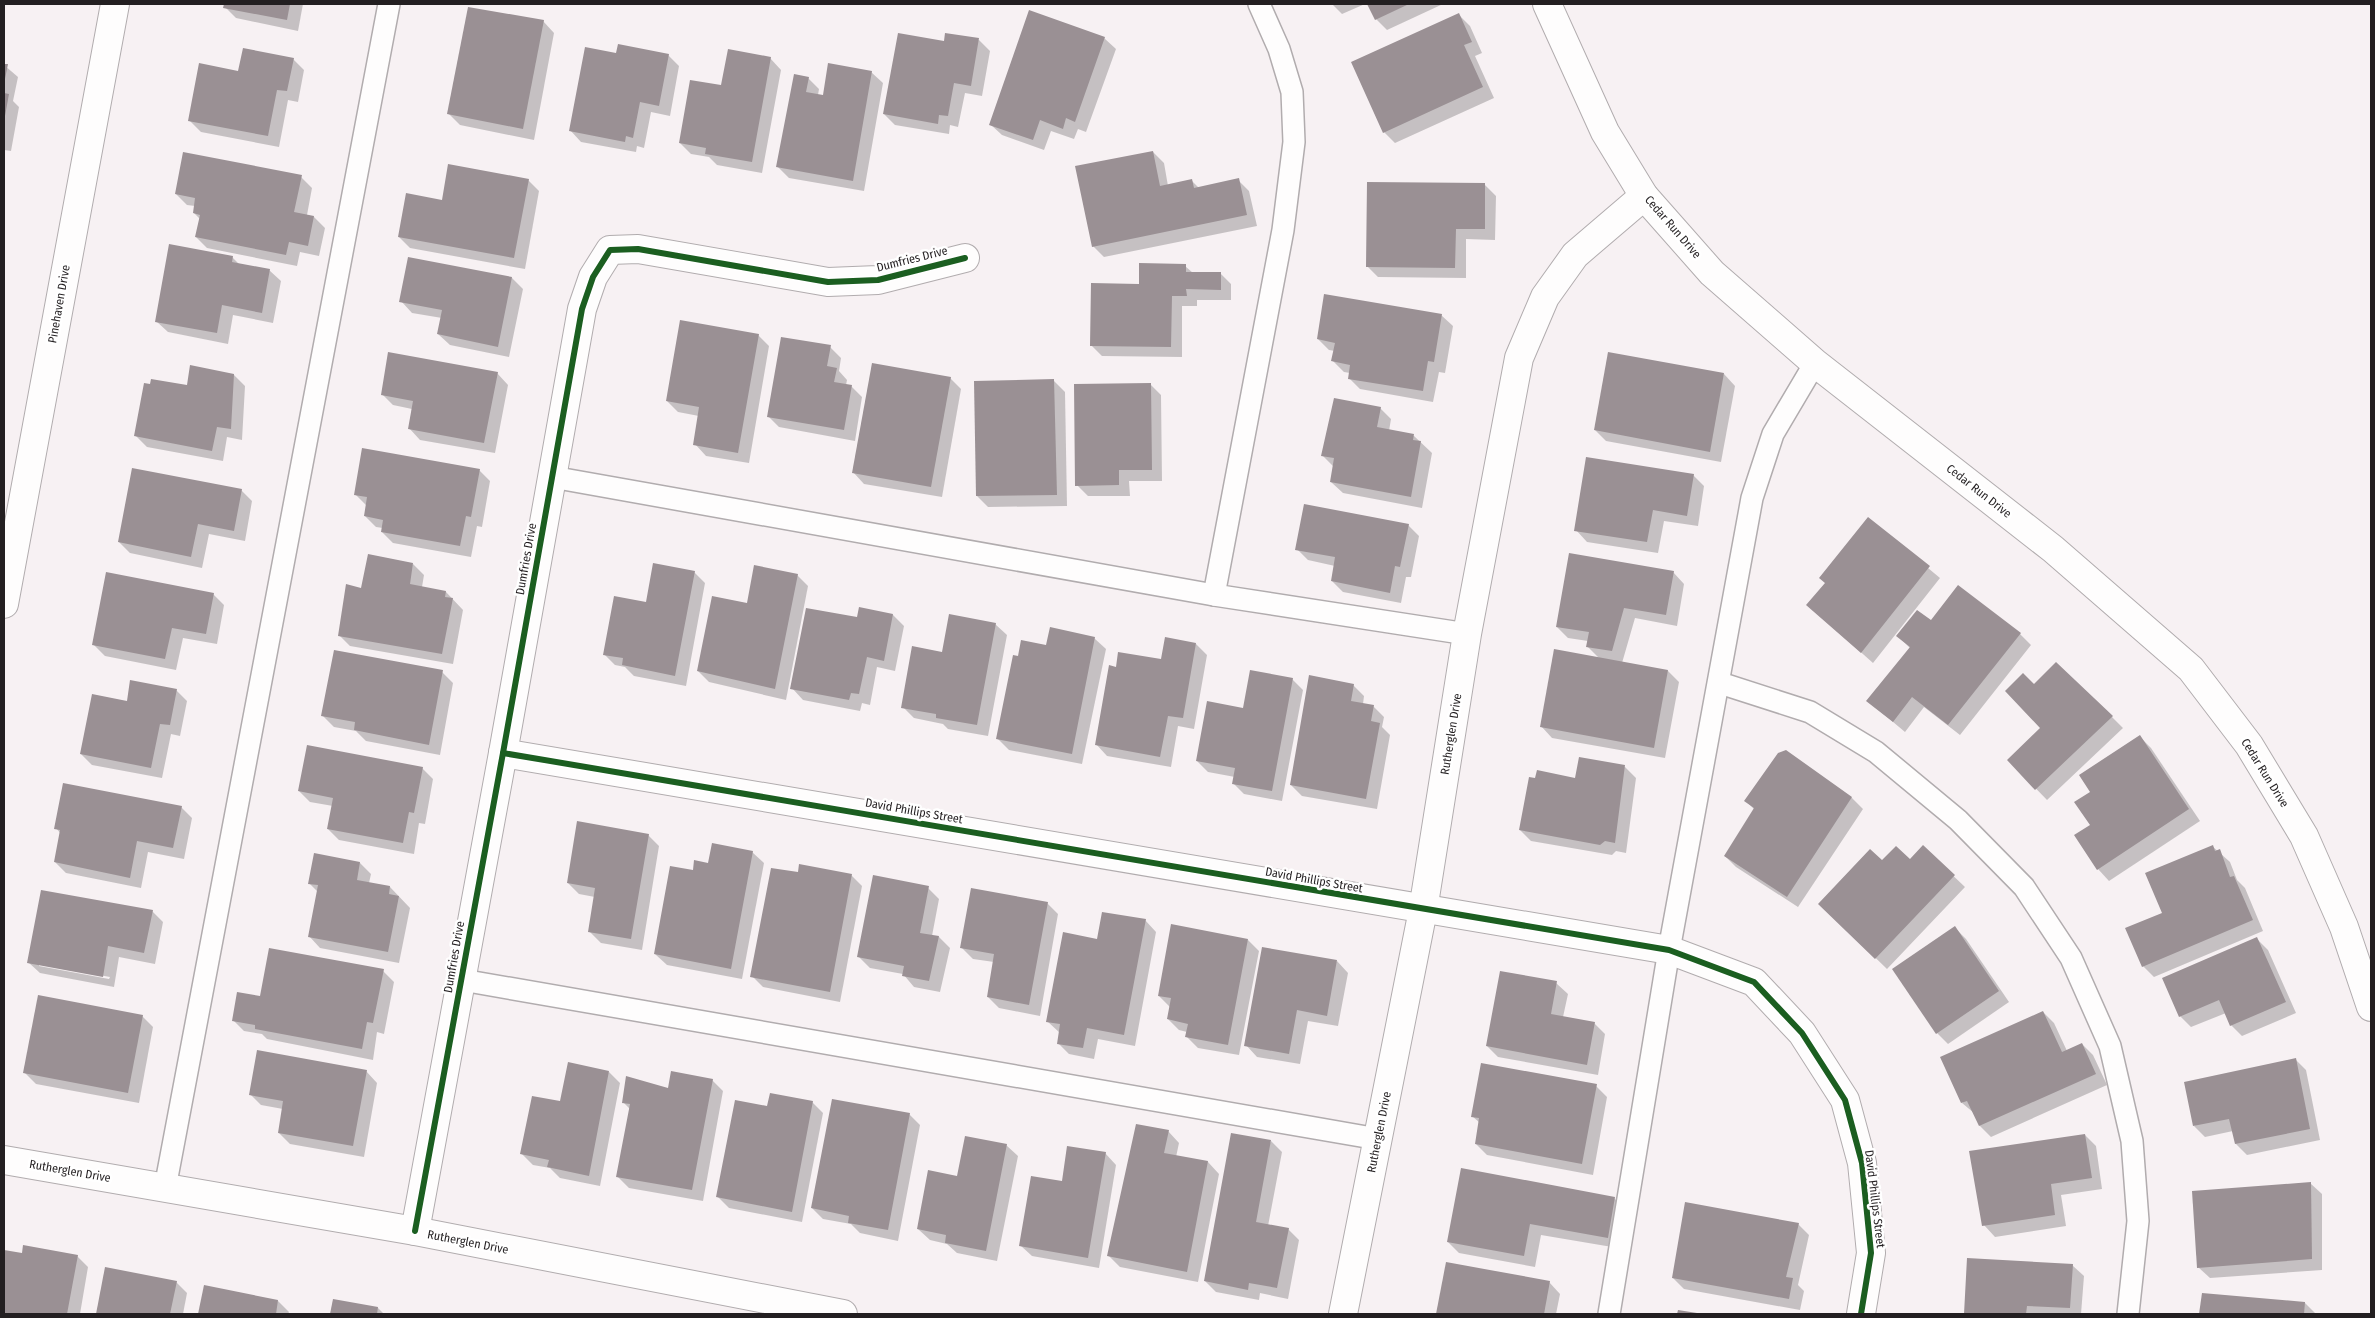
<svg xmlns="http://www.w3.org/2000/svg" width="2375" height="1318" font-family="'Fira Sans Condensed',sans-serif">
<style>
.shadow{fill:#0003;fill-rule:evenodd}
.building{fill:#9a9094}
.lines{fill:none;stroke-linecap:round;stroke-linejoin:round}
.service-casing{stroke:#b1acae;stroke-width:24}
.minor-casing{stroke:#b1acae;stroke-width:30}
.service{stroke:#fefdfd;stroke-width:21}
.minor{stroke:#fefdfd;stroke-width:28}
.cycleway-casing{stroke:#fff;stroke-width:9}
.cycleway{stroke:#1b5e20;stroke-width:6}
.labels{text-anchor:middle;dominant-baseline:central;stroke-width:5;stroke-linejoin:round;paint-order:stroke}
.street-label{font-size:12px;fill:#231f21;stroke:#fff}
</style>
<rect width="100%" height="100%" fill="#f7f1f3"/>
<!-- shadow -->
<g class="shadow">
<polygon points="225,4 303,4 298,31 236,18 225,7"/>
<polygon points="1332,4 1365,4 1342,14"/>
<polygon points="1369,4 1443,4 1387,30 1376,19"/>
<polygon points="1459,15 1470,26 1482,53 1475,56 1494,98 1395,143 1384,132"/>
<polygon points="543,21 554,33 534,140 460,125 449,114"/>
<polygon points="1104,38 1116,49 1086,132 1078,129 1074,139 1051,131 1044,150 1002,135 990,124"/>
<polygon points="979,40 990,51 982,96 965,93 958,127 950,125 949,134 895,125 884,114 945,43"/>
<polygon points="617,55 668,55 679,66 670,116 651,112 644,148 637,146 636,152 581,142 570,130"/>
<polygon points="770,58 781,70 762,173 717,165 709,157 691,154 680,143 722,87"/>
<polygon points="293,59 304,70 298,102 288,100 279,147 201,132 190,121 239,72"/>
<polygon points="4,65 18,77 13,101 19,107 11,151 4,150"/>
<polygon points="871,72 883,83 864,191 789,178 778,167 808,78 819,89 818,95 824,96"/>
<polygon points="1153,152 1164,163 1168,186 1192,181 1199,188 1238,180 1249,191 1257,226 1104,257 1093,246"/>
<polygon points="301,177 312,188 307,215 314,217 325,228 319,256 300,252 297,266 207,248 196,237 200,219 194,213 195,206 187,205 176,194"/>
<polygon points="528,180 539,191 525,269 410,248 399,237 443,201"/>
<polygon points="1484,184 1496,196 1495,240 1466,239 1466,278 1378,277 1367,266"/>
<polygon points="232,257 239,264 269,270 281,281 273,323 233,315 228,344 168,332 156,321"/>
<polygon points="1185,266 1193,273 1220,273 1231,284 1231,300 1197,300 1197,306 1182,306 1182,357 1102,356 1091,345 1140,285"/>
<polygon points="512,278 523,289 509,357 450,345 438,334 442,318 412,313 401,301"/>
<polygon points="1441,315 1453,326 1445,373 1439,372 1433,402 1360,389 1349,378 1350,373 1344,372 1333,361 1335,351 1329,350 1318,339"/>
<polygon points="758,335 769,346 749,463 706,456 695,444 699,416 678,412 667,401"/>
<polygon points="830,347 841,358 839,371 847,380 846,385 851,386 862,397 855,441 779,427 768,416"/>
<polygon points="497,373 508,385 495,453 420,440 409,428 412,409 393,405 382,394"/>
<polygon points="1724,374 1735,386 1721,462 1606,441 1595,430"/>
<polygon points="234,375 245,386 242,440 227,437 223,461 147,447 136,436 188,387"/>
<polygon points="950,378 961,389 942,497 864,484 853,472"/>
<polygon points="1054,381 1065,392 1067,506 988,507 977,496"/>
<polygon points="1150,384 1161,395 1162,481 1129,481 1130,496 1088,496 1077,485"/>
<polygon points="1380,408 1391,419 1389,431 1414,436 1432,453 1422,508 1343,493 1331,482 1334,467 1323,456"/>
<polygon points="479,470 490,481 482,527 477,526 471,557 393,543 382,532 383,528 376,527 365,516 367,506 355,494"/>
<polygon points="1693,475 1704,486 1698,526 1664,521 1658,553 1587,542 1576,530"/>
<polygon points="241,490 252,501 245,541 209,534 202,568 130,553 119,542"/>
<polygon points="1868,518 1940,578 1873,663 1808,605 1826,583"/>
<polygon points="1408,525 1419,536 1411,577 1406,577 1401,603 1343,592 1332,581 1335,566 1308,560 1297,549"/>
<polygon points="413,564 424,575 422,587 446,592 463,610 453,664 350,646 339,635"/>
<polygon points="694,572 705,583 686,686 634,676 625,667 615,665 604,654"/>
<polygon points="1673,572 1684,584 1677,626 1635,618 1622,663 1668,671 1679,682 1665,758 1552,738 1541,726 1600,659 1587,646 1588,641 1568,638 1557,627"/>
<polygon points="797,575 808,586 786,700 709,682 698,671 748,605"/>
<polygon points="213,594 224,605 217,644 183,638 176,670 105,656 94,645"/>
<polygon points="860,609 893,615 904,626 895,671 877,667 870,705 862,703 860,711 803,700 792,688 858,619"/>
<polygon points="1931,622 2020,634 2031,645 1960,735 1924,707 1905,732 1868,701 1910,648 1898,636"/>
<polygon points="995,624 1007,635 988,736 948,729 943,724 914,718 903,707 943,653"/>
<polygon points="1094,638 1106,649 1082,764 1009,750 998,739 1019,658 1047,646"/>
<polygon points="1196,644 1207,655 1194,729 1178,726 1171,767 1107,756 1096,744 1117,668 1162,661"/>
<polygon points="442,672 453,683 440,755 366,741 356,731 334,727 323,716"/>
<polygon points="1292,679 1303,690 1282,801 1244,794 1233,783 1235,777 1208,772 1197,761"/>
<polygon points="1353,685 1364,696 1363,704 1373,706 1384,717 1382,727 1390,735 1377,809 1302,796 1291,785"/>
<polygon points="2034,686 2112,717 2123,728 2047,800 2008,760 2042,728"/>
<polygon points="176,690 187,701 180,736 171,734 162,778 92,765 81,754 128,702"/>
<polygon points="2140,737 2151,748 2200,821 2109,881 2098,869 2091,825 2091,792"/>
<polygon points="1786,751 1852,798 1863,809 1798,907 1736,867 1725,856 1755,810 1746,801"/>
<polygon points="1625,767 1636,778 1626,853 1616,851 1612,855 1531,841 1520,830 1576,779"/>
<polygon points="422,768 433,779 425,824 419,823 414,854 339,840 328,829 333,806 310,802 299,791"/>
<polygon points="181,807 192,818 184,859 148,852 141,888 66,873 55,862 61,834 56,828"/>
<polygon points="648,835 659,846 642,950 601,943 589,931 595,897 579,894 568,883"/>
<polygon points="2212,846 2230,862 2237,880 2245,888 2263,931 2154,977 2143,966 2164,913"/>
<polygon points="1923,847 1965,887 1887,969 1820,904 1882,861 1910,861"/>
<polygon points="752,852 764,863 742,979 667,965 655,954 694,872 709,864"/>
<polygon points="315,855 360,863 371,874 369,883 390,887 410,908 399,963 320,948 309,936 318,892 309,883"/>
<polygon points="799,874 851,875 862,886 840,1002 763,987 752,976"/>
<polygon points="928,888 939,899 932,936 939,937 950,948 940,992 914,987 903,974 870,968 859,957"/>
<polygon points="1047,903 1058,914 1040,1016 999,1008 988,997 994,962 973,959 962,948"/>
<path d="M152 911 163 922 155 964 119 957 114 987 40 973 28 962ZM39 964 110 977 109 979 39 966Z"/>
<polygon points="1145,920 1156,932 1135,1046 1098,1039 1094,1059 1069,1054 1058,1043 1060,1033 1047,1021 1098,941"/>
<polygon points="1955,928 1966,939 2009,1002 1948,1044 1937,1033"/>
<polygon points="2257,939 2268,950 2296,1013 2242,1036 2231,1025 2226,1013 2191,1027 2180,1016"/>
<polygon points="1248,940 1259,951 1239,1055 1198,1048 1187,1037 1187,1032 1179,1030 1168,1019 1170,1007 1159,996"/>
<polygon points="1337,961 1348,973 1338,1026 1308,1021 1300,1064 1257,1057 1246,1045"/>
<polygon points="383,971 394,982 384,1034 377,1032 373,1060 267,1039 262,1034 244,1031 233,1020 261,997"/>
<polygon points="1556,983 1568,994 1563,1017 1594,1023 1605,1034 1598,1075 1498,1057 1487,1046"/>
<polygon points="2043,1012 2054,1023 2067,1051 2082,1044 2093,1055 2107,1085 1991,1137 1980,1126 1974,1113 1962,1103"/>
<polygon points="142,1016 153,1027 139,1103 36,1084 25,1073"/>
<polygon points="2295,1059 2306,1070 2320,1140 2247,1155 2236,1144 2233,1131 2205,1137 2194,1126"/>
<polygon points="366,1071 377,1083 364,1157 290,1144 279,1133 283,1109 261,1105 250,1094"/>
<polygon points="609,1072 620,1083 600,1186 560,1178 550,1168 533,1165 522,1154 561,1103"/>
<polygon points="712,1080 723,1091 703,1201 629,1188 618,1177 630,1109 623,1102"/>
<polygon points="1596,1086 1607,1097 1593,1175 1487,1155 1476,1144 1480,1123 1472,1116"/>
<polygon points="812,1102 823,1113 802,1222 729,1208 718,1197 768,1107"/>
<polygon points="909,1114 920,1125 898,1241 860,1233 851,1224 823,1219 812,1208"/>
<polygon points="1168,1131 1179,1143 1176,1157 1208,1162 1219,1174 1198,1282 1120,1267 1109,1256"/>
<polygon points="2085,1135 2096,1146 2102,1189 2061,1195 2066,1226 1995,1237 1984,1225"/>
<polygon points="1271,1141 1282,1152 1268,1226 1288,1229 1299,1240 1288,1299 1260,1293 1259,1300 1216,1292 1205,1281"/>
<polygon points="1006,1145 1018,1156 997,1261 957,1253 947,1244 930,1240 918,1229 958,1177"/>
<polygon points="1105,1153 1116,1165 1099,1268 1032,1256 1020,1245 1063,1183"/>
<polygon points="2310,1183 2322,1194 2322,1270 2210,1278 2198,1267"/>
<polygon points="1614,1198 1625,1209 1618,1248 1541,1235 1535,1267 1459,1253 1448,1242"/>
<polygon points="1798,1224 1809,1235 1798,1285 1804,1291 1800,1310 1684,1289 1673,1278"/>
<polygon points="4,1251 23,1255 77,1256 88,1267 80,1314 4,1314"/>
<polygon points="1968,1259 2072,1265 2084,1276 2081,1314 1965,1314"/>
<polygon points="1447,1263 1549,1282 1560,1294 1556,1314 1438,1314"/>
<polygon points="106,1269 176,1282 187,1293 183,1314 97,1314"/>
<polygon points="205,1286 278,1301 289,1312 288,1314 199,1314"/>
<polygon points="2203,1294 2305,1303 2316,1314 2200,1314"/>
<polygon points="334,1300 378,1308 384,1314 332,1314"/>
</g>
<!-- building -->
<g class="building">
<polygon points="224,4 290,4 287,20 223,8"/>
<polygon points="1367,4 1409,4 1375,20"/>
<polygon points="468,7 544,20 523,129 447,114"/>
<polygon points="1029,10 1105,37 1075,122 1066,118 1063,129 1040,120 1033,140 989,125"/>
<polygon points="1459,13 1472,42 1464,45 1483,87 1383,133 1351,62"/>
<polygon points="898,33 944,41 945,33 979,38 971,86 954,83 948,116 939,115 938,124 883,114"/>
<polygon points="618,44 669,54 659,106 640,102 633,138 626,136 625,142 569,131 585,47 616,53"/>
<polygon points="243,48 294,58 287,91 277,90 268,136 188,121 199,63 238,71"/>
<polygon points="728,49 771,57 752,162 705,154 706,148 679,143 690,80 721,85"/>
<polygon points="828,63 872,71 853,181 776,167 794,74 809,77 806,92 823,95"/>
<polygon points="4,64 8,64 5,79 4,79"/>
<polygon points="4,93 9,94 5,116 4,116"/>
<polygon points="1153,151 1160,186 1192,179 1194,188 1239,178 1247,215 1092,247 1075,166"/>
<polygon points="183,152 302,175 294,212 314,216 308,246 289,242 286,255 195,237 200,215 193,213 195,198 175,194"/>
<polygon points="448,164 529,179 514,258 398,237 406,193 442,200"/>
<polygon points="1367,182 1485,183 1485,229 1456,229 1455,268 1366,267"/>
<polygon points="169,244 233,256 232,262 270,269 262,313 222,305 217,333 155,322"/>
<polygon points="408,257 512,277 498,347 437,334 442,310 399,302"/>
<polygon points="1139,263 1186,264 1186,272 1221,272 1221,290 1186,289 1187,296 1172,296 1171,347 1090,346 1091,283 1139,284"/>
<polygon points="1324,294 1442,314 1434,362 1428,361 1423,391 1348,379 1350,365 1331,361 1335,343 1317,339"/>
<polygon points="680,320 759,334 738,453 693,445 699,407 666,401"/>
<polygon points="781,337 831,345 827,366 837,368 834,382 852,385 844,430 767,417"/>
<polygon points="388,352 498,372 484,443 408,429 413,401 381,395"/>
<polygon points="1608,352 1724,373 1710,452 1594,430"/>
<polygon points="872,363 951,377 931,487 852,473"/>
<polygon points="190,365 234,374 231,429 217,427 212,451 134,436 144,383 150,384 151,379 187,385"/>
<polygon points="1054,379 1057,495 976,496 974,381"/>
<polygon points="1151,383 1152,470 1119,470 1119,485 1075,486 1074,384"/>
<polygon points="1334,398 1381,407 1377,427 1414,434 1413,440 1421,441 1411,497 1330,482 1334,458 1321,456"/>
<polygon points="362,448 480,469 471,517 466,516 460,546 381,532 383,520 364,516 367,497 354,495"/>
<polygon points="1586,457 1694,474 1687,516 1653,510 1647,542 1574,531"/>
<polygon points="132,468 242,489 234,531 198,524 191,557 118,542"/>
<polygon points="1304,504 1409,524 1400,567 1395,566 1390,593 1331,581 1335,557 1295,550"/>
<polygon points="1868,517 1930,566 1861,653 1806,605 1825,583 1819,578"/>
<polygon points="1569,553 1674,571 1666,615 1624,608 1612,651 1586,647 1589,632 1556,627"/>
<polygon points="368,554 413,563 410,584 446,591 445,597 453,598 442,654 338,636 346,584 361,588"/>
<polygon points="653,563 695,571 675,676 622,665 623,658 603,655 614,596 646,602"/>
<polygon points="754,565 798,574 775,689 697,671 712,596 747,603"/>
<polygon points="106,572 214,593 206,634 172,628 165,659 92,645"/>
<polygon points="1958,585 2021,633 1948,725 1912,697 1893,722 1866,701 1910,647 1896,636 1917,610 1931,620"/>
<polygon points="859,607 893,614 884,661 867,657 859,694 851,693 849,700 790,689 806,608 857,617"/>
<polygon points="949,614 996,623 977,725 936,718 936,714 901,708 912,646 942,652"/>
<polygon points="1050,627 1095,637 1072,754 996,739 1013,655 1018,656 1021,640 1046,645"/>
<polygon points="1165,637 1196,643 1183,718 1168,716 1160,757 1095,745 1109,665 1116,667 1118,652 1161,659"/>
<polygon points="1554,649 1668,670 1654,748 1540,727"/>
<polygon points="334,650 443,670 429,745 354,730 355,722 321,716"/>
<polygon points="2056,662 2113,716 2035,790 2007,760 2040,728 2005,691 2023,673 2034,684"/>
<polygon points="1250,670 1293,678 1272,791 1232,784 1235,768 1196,761 1207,701 1243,708"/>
<polygon points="1309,675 1354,684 1351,701 1374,705 1371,721 1380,723 1366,799 1290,785"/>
<polygon points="130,680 177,689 170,725 160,724 151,768 80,754 92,694 127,701"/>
<polygon points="2140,735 2189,809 2097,870 2074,835 2090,825 2074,802 2090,792 2079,775"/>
<polygon points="307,745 423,767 414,813 409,812 403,843 327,829 333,798 298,791"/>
<polygon points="1786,750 1852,797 1787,897 1724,856 1754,808 1744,801 1778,753"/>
<polygon points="1579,757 1625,765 1615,843 1605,841 1600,845 1519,830 1529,777 1535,778 1537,770 1575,778"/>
<polygon points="63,783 182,806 173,848 137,841 130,878 54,862 60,830 54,829"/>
<polygon points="577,821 649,834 631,939 588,932 595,888 567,883"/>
<polygon points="712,843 753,851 731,969 654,954 670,866 693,870 694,860 708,863"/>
<polygon points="1923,845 1955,875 1875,959 1818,904 1870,849 1882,860 1896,846 1910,859"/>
<polygon points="2213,845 2215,851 2220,849 2230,877 2234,876 2253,920 2142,967 2125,928 2162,913 2145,873"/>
<polygon points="314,853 360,862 357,880 390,886 389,894 399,896 388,952 308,937 318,885 308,884"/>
<polygon points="799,864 852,874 830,992 750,977 771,868 798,872"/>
<polygon points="873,875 929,886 920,933 939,936 929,981 902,976 904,966 857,957"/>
<polygon points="971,888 1048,902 1029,1005 987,997 994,954 960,948"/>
<polygon points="41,890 153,910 144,953 108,946 103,977 27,963"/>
<polygon points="1102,912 1146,919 1124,1035 1087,1028 1083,1048 1057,1044 1060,1024 1046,1022 1063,932 1097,939"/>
<polygon points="1171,924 1248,939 1228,1045 1185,1037 1188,1024 1167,1019 1171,998 1158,996"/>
<polygon points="1955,926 1999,991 1936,1034 1892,969"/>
<polygon points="2257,937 2286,1002 2230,1026 2219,1000 2179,1017 2162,978"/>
<polygon points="1262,947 1337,960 1327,1016 1297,1010 1289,1054 1244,1046"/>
<polygon points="269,948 384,969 373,1023 367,1022 362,1049 255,1029 255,1025 232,1021 237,992 260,996"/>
<polygon points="1500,971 1557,981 1551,1014 1595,1022 1587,1065 1486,1046"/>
<polygon points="38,995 143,1015 128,1093 23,1073"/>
<polygon points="2043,1011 2062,1052 2082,1043 2096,1074 1979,1126 1967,1101 1961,1103 1940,1057"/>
<polygon points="257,1050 367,1070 353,1146 278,1133 283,1101 249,1095"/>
<polygon points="2296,1058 2310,1129 2235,1144 2229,1119 2193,1126 2184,1082"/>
<polygon points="568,1062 609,1071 589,1176 547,1167 549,1160 520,1154 532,1096 560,1101"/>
<polygon points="1481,1063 1597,1084 1582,1164 1475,1144 1479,1118 1471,1117"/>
<polygon points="671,1071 713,1079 692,1190 616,1177 630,1104 622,1103 626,1076 668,1088"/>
<polygon points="770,1093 813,1101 792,1212 716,1197 735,1100 767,1106"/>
<polygon points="832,1099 910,1113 888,1230 848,1223 849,1216 811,1208"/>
<polygon points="1136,1124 1169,1130 1164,1153 1208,1161 1187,1272 1107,1256"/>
<polygon points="1231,1133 1271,1140 1256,1222 1289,1228 1277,1288 1249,1283 1248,1290 1204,1281"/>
<polygon points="2085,1134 2092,1178 2051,1184 2055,1215 1982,1226 1969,1151"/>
<polygon points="965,1136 1007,1144 986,1251 945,1243 946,1235 917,1229 928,1170 957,1176"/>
<polygon points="1067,1146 1106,1152 1088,1258 1019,1246 1031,1176 1062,1181"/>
<polygon points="1461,1168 1615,1197 1608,1238 1530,1224 1524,1256 1447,1242"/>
<polygon points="2311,1182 2312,1259 2197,1268 2192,1191"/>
<polygon points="1685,1202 1799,1223 1786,1277 1793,1278 1789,1299 1672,1278"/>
<polygon points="23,1245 78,1255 67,1314 4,1314 4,1250 22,1253"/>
<polygon points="1967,1258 2073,1264 2070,1308 2027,1306 2026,1314 1964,1314"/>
<polygon points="1446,1262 1550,1281 1544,1314 1436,1314"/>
<polygon points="105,1267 177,1281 170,1314 96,1314"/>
<polygon points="204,1285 278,1300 276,1314 198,1314"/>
<polygon points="2202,1293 2305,1302 2304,1314 2199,1314"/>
<polygon points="333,1299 378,1307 377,1314 330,1314"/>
<polygon points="1678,1310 1697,1313 1696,1314 1677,1314"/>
</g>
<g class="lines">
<!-- service casing -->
<g class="service-casing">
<g id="service">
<polyline points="1259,4 1279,49 1292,92 1294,142 1283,230 1214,595 1467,634"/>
<polyline points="552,477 1214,595"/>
<polyline points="1720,683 1810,712 1876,752 1958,820 2024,887 2071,958 2110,1046 2132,1141 2138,1221 2128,1314"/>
<polyline points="462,980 1378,1139"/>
<polyline points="165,1188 389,4"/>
<polyline points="1609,1314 1669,950 1752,498 1773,434 1815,363"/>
</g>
</g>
<!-- minor casing -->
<g class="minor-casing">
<g id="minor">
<polyline points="1547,4 1605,132 1644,196 1712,273 1815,363 2053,549 2191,669 2249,745 2304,836 2344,927 2371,1007"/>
<polyline points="4,604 115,4"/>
<polyline points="503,753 1669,950 1754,982 1802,1033 1845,1100 1862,1163 1871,1253 1861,1314"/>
<polyline points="4,1160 415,1231 843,1314"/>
<polyline points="415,1231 503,753 582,309 593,277 610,250 638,249 828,282 878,280 965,258"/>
<polyline points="1343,1314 1423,910 1467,634 1519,358 1545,297 1575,255 1644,196"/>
</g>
</g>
<!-- service -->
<use href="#service" class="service"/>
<!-- minor -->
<use href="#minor" class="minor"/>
<!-- cycleway casing -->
<g class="cycleway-casing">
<g id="cycleway">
<polyline points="503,753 1669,950 1754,982 1802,1033 1845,1100 1862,1163 1871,1253 1861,1314"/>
<polyline points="415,1231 503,753 582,309 593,277 610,250 638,249 828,282 878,280 965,258"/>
</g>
</g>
<!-- cycleway -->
<use href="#cycleway" class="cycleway"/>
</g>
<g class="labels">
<!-- street labels -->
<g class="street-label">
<text transform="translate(1673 227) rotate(49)">Cedar Run Drive</text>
<text transform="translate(912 259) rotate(-14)">Dumfries Drive</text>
<text transform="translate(59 304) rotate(-80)">Pinehaven Drive</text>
<text transform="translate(1979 491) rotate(38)">Cedar Run Drive</text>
<text transform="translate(526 559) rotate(-80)">Dumfries Drive</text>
<text transform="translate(1451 734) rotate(-81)">Rutherglen Drive</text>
<text transform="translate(2265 773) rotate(58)">Cedar Run Drive</text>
<text transform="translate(914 811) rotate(10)">David Phillips Street</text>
<text transform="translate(1314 880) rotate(10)">David Phillips Street</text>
<text transform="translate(454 957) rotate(-80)">Dumfries Drive</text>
<text transform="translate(1379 1132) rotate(-79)">Rutherglen Drive</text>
<text transform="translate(70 1171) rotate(10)">Rutherglen Drive</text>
<text transform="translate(1875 1199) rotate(83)">David Phillips Street</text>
<text transform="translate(468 1242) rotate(11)">Rutherglen Drive</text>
</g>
</g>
<!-- border -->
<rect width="2375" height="1318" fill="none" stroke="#231f21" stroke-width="10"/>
</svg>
